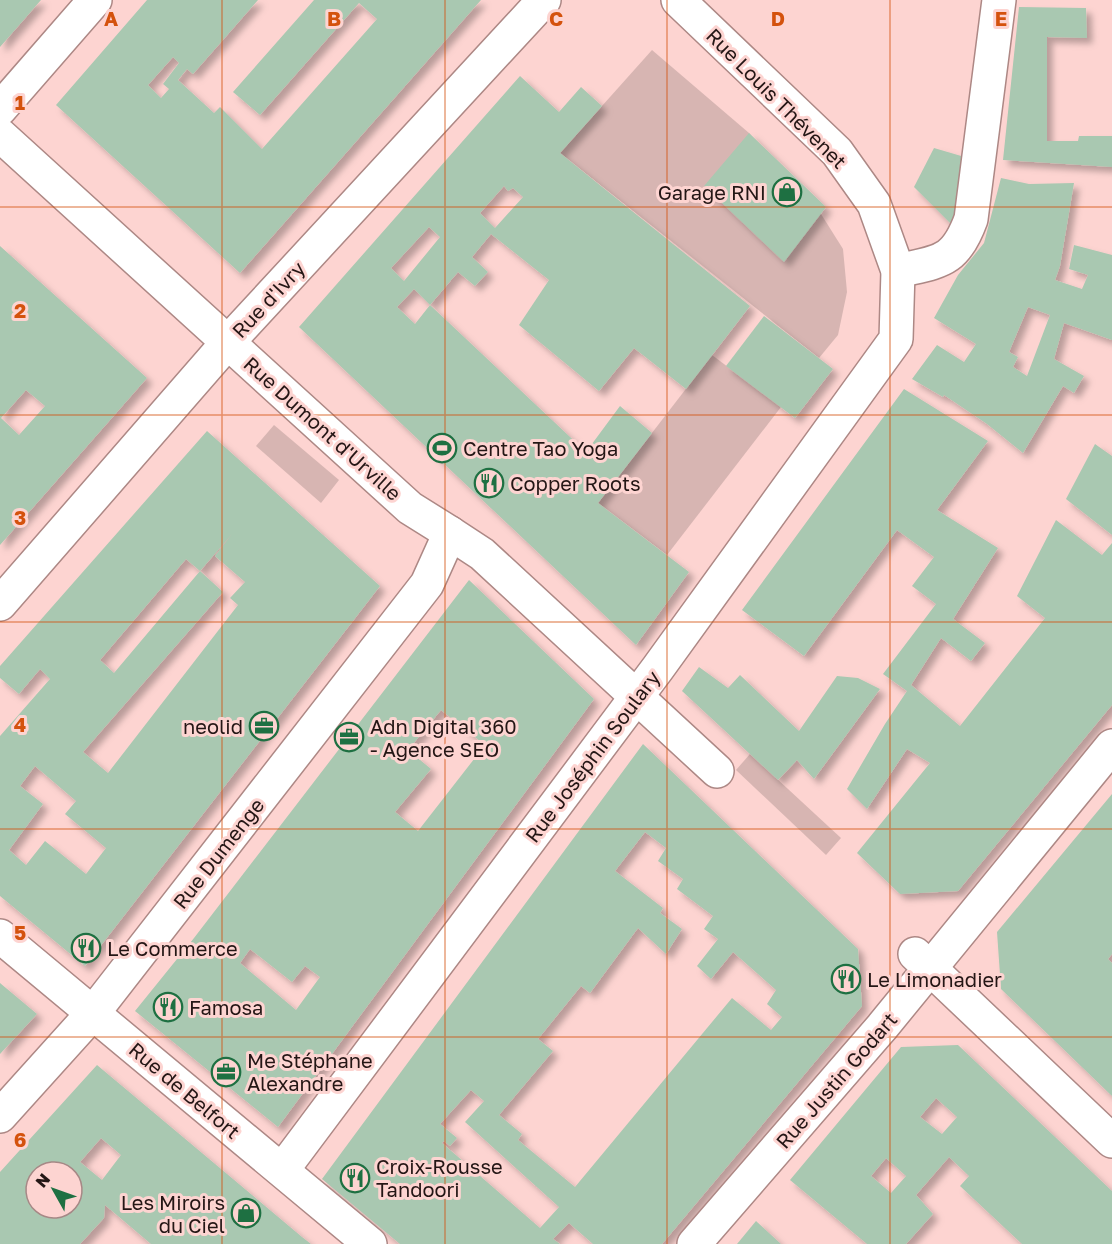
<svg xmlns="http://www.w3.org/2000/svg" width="1112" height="1244" font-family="'Golos Text',sans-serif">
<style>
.green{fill:#d7b5b2}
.building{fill:#a9c8b1;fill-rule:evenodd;filter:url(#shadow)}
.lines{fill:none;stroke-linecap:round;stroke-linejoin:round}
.street-casing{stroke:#ad8885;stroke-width:36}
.secondary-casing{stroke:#ad8885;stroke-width:36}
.street{stroke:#fff;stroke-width:33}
.secondary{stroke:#fff;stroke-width:33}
.grid{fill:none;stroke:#d4520d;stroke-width:1.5;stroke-opacity:0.55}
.labels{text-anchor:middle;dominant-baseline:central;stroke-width:6;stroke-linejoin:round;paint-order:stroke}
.street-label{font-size:20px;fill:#241615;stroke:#fdd4d1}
.poi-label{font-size:20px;fill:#241615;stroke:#fdd4d1;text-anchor:start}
.grid-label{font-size:20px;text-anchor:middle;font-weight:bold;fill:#d4520d;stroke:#fdd4d1;stroke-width:6;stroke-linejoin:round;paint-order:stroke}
</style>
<defs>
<filter id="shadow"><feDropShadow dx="5.5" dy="5.5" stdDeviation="3" flood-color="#0004"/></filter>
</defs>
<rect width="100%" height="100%" fill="#fdd4d1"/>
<!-- green -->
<g class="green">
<polygon points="652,50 749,133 821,214 843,249 847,292 838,335 819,358 560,153"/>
<polygon points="712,355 781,407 667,555 598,503"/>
<polygon points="274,425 339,480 321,503 256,446"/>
<polygon points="750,754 841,838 826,855 736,770"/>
</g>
<!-- building -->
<g class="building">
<polygon points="0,0 41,0 0,47"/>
<path d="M147 0H258L193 74 187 69 178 80 214 113 220 107 262 149 377 19 359 3 260 115 233 92 314 0H481L240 273 56 105ZM173 57 179 63 163 84 169 89 161 98 148 85Z"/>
<polygon points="1019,7 1086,8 1087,38 1047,37 1047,141 1078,141 1079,136 1112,136 1112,167 1003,160"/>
<path d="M520 76 559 112 581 87 602 106 560 153 750 306 686 389 634 348 599 391 519 325 549 280 491 234 472 257 488 272 475 286 458 272 430 305 414 289 397 307 415 324 430 305 586 452 620 406 652 433 598 503 689 572 636 645 299 327ZM504 186 508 191 513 188 523 197 495 228 480 213ZM429 227 440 237 404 281 391 268Z"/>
<polygon points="749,133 826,207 784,262 704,186"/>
<polygon points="934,148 968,158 955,228 914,187"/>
<path d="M1001 178 1029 184 1074 183 1060 266 1055 280 1082 289 1088 275 1069 269 1074 245 1112 255V340L1064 323 1054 359 1084 376 1074 393 1063 386 1023 453 987 424 944 395 943 397 912 379 937 345 964 362 976 344 934 318 958 275 984 243ZM1028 307 1050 315 1027 376 1013 367 1018 357 1009 352Z"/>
<path d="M0 246 147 378 0 545ZM26 390 45 406 19 435 1 418Z"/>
<polygon points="764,316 833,369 795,418 726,366"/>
<polygon points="904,389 988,441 937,510 998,548 953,619 985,643 971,661 941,638 911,685 960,726 1045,618 1017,596 1056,520 1102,555 1112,543 1112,705 958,891 900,894 857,853 930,763 907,749 867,809 847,789 885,724 907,691 883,674 936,604 912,586 934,557 897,530 804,656 742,610"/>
<path d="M207 431 380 586 85 966 0 896V736L50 679 40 669 19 694 0 678V666ZM232 534 215 556 245 582 230 598 238 605 108 773 83 752 223 592 200 571 114 673 100 660 186 559 200 571ZM35 766 76 801 65 814 106 848 86 874 45 841 26 865 9 850 43 804 20 786Z"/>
<polygon points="1095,444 1112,456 1112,535 1066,499"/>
<path d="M469 580 594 699 278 1127 135 1011 194 938ZM441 710 485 745 418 831 395 812 431 769 408 750ZM250 949 292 982 305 966 320 977 296 1010 240 963Z"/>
<polygon points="699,667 728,688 740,675 799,731 837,676 858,678 880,689 814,779 797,760 778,780 682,691"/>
<path d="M643 744 858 949 862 1006 662 1244H593L569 1223 553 1239 560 1244H400L322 1179ZM645 832 666 848 658 861 683 879 677 889 713 916 704 929 718 939 697 966 711 979 733 952 776 990 767 1004 782 1017 771 1030 732 998 575 1187 518 1140 522 1134 499 1115 553 1051 538 1039 581 986 590 993 638 928 666 954 682 929 660 913 663 908 615 871ZM471 1090 484 1101 465 1122 559 1207 540 1228 442 1143 444 1141 450 1146 457 1138 440 1124Z"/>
<polygon points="1112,794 1112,954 1108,959 1112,963 1112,1096 1001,989 997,932"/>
<polygon points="0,983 37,1014 0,1054"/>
<path d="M958 1045 1112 1191V1244H1022L960 1186 969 1176 949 1157 916 1195 933 1214 906 1244H867L790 1180 901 1047ZM936 1098 957 1117 942 1134 920 1117ZM886 1158 906 1176 891 1193 871 1176Z"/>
<path d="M97 1065 302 1237 311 1244H151L105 1205 104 1218 80 1244H0V1172ZM101 1138 121 1155 102 1180 80 1162ZM36 1172H72V1208H36Z"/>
<polygon points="756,1221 781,1244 737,1244"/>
</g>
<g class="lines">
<!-- street casing -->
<g class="street-casing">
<g id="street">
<polyline points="0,109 95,0"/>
<polyline points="0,135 410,508 450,533 427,584 93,1013 0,1116"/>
<path d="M898 271C940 261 955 263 971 219L999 0"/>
<polyline points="450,533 482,554 717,771"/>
<polyline points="0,604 228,342 544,0"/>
<polyline points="915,954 1112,1141"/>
<polyline points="283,1169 658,668 896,339 898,271 874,204 837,152 678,0"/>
<polyline points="694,1244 882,1027 1112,746"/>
</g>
</g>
<!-- secondary casing -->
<g class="secondary-casing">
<polyline id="secondary" points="0,936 370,1244"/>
</g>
<!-- street -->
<use href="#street" class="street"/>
<!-- secondary -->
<use href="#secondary" class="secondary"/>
</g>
<!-- grid -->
<path class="grid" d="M222 0V1244M445 0V1244M667 0V1244M890 0V1244M0 207H1112M0 415H1112M0 622H1112M0 829H1112M0 1037H1112"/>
<!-- icons -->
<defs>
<g id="shop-ring" transform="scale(1.5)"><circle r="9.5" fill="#fdd4d1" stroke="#1e7042" stroke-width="1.5"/><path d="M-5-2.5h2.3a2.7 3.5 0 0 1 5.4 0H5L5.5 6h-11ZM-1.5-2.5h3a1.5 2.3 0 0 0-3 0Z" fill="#1e7042"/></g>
<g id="stadium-ring" transform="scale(1.5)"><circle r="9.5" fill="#fdd4d1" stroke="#1e7042" stroke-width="1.5"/><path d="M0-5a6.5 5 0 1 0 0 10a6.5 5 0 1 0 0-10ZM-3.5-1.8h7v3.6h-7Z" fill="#1e7042"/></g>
<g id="restaurant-ring" transform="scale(1.5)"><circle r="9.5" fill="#fdd4d1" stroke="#1e7042" stroke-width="1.5"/><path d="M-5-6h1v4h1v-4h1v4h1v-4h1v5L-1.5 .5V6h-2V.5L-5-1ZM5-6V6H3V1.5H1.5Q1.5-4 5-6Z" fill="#1e7042"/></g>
<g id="office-ring" transform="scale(1.5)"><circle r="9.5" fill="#fdd4d1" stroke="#1e7042" stroke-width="1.5"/><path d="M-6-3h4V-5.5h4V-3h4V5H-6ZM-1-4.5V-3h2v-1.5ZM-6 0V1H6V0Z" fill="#1e7042"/></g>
</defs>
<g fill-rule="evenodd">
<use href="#shop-ring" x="787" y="192"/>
<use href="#stadium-ring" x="442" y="448"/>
<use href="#restaurant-ring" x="489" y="483"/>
<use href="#office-ring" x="264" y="726"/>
<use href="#office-ring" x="349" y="737"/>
<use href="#restaurant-ring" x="86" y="948"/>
<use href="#restaurant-ring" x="846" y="979"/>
<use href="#restaurant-ring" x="168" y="1007"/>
<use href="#office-ring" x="226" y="1072"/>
<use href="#restaurant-ring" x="355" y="1178"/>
<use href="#shop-ring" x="246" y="1213"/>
</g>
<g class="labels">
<!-- street labels -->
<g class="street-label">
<text transform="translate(777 98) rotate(45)">Rue Louis Thévenet</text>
<text transform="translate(268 299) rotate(-47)">Rue d'Ivry</text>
<text transform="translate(323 428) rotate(42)">Rue Dumont d'Urville</text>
<text transform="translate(592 756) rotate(-53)">Rue Joséphin Soulary</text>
<text transform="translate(218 853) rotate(-52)">Rue Dumenge</text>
<text transform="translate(836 1080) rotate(-49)">Rue Justin Godart</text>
<text transform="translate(185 1090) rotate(40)">Rue de Belfort</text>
</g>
<!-- poi labels -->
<g class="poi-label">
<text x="766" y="192" text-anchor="end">Garage RNI</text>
<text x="463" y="448">Centre Tao Yoga</text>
<text x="510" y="483">Copper Roots</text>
<text x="243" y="726" text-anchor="end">neolid</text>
<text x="370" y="726">Adn Digital 360<tspan x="370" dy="23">- Agence SEO</tspan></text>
<text x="107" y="948">Le Commerce</text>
<text x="867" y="979">Le Limonadier</text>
<text x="189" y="1007">Famosa</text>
<text x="247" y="1060">Me Stéphane<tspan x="247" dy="23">Alexandre</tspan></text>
<text x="376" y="1166">Croix-Rousse<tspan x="376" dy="23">Tandoori</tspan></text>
<text x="225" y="1202" text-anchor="end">Les Miroirs<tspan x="225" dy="23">du Ciel</tspan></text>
</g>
</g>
<g class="grid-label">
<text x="111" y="26">A</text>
<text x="334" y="26">B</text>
<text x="556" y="26">C</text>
<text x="778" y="26">D</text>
<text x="1001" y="26">E</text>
<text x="20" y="110">1</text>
<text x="20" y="318">2</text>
<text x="20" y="525">3</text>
<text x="20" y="732">4</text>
<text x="20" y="940">5</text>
<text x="20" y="1147">6</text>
</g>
<!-- north arrow -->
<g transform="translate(54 1190) rotate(310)"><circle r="28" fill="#fdd4d1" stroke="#a68886" stroke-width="1.5"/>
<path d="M0-4.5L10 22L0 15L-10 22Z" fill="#1e7042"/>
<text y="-9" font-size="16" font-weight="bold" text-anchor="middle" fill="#241615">N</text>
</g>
</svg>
